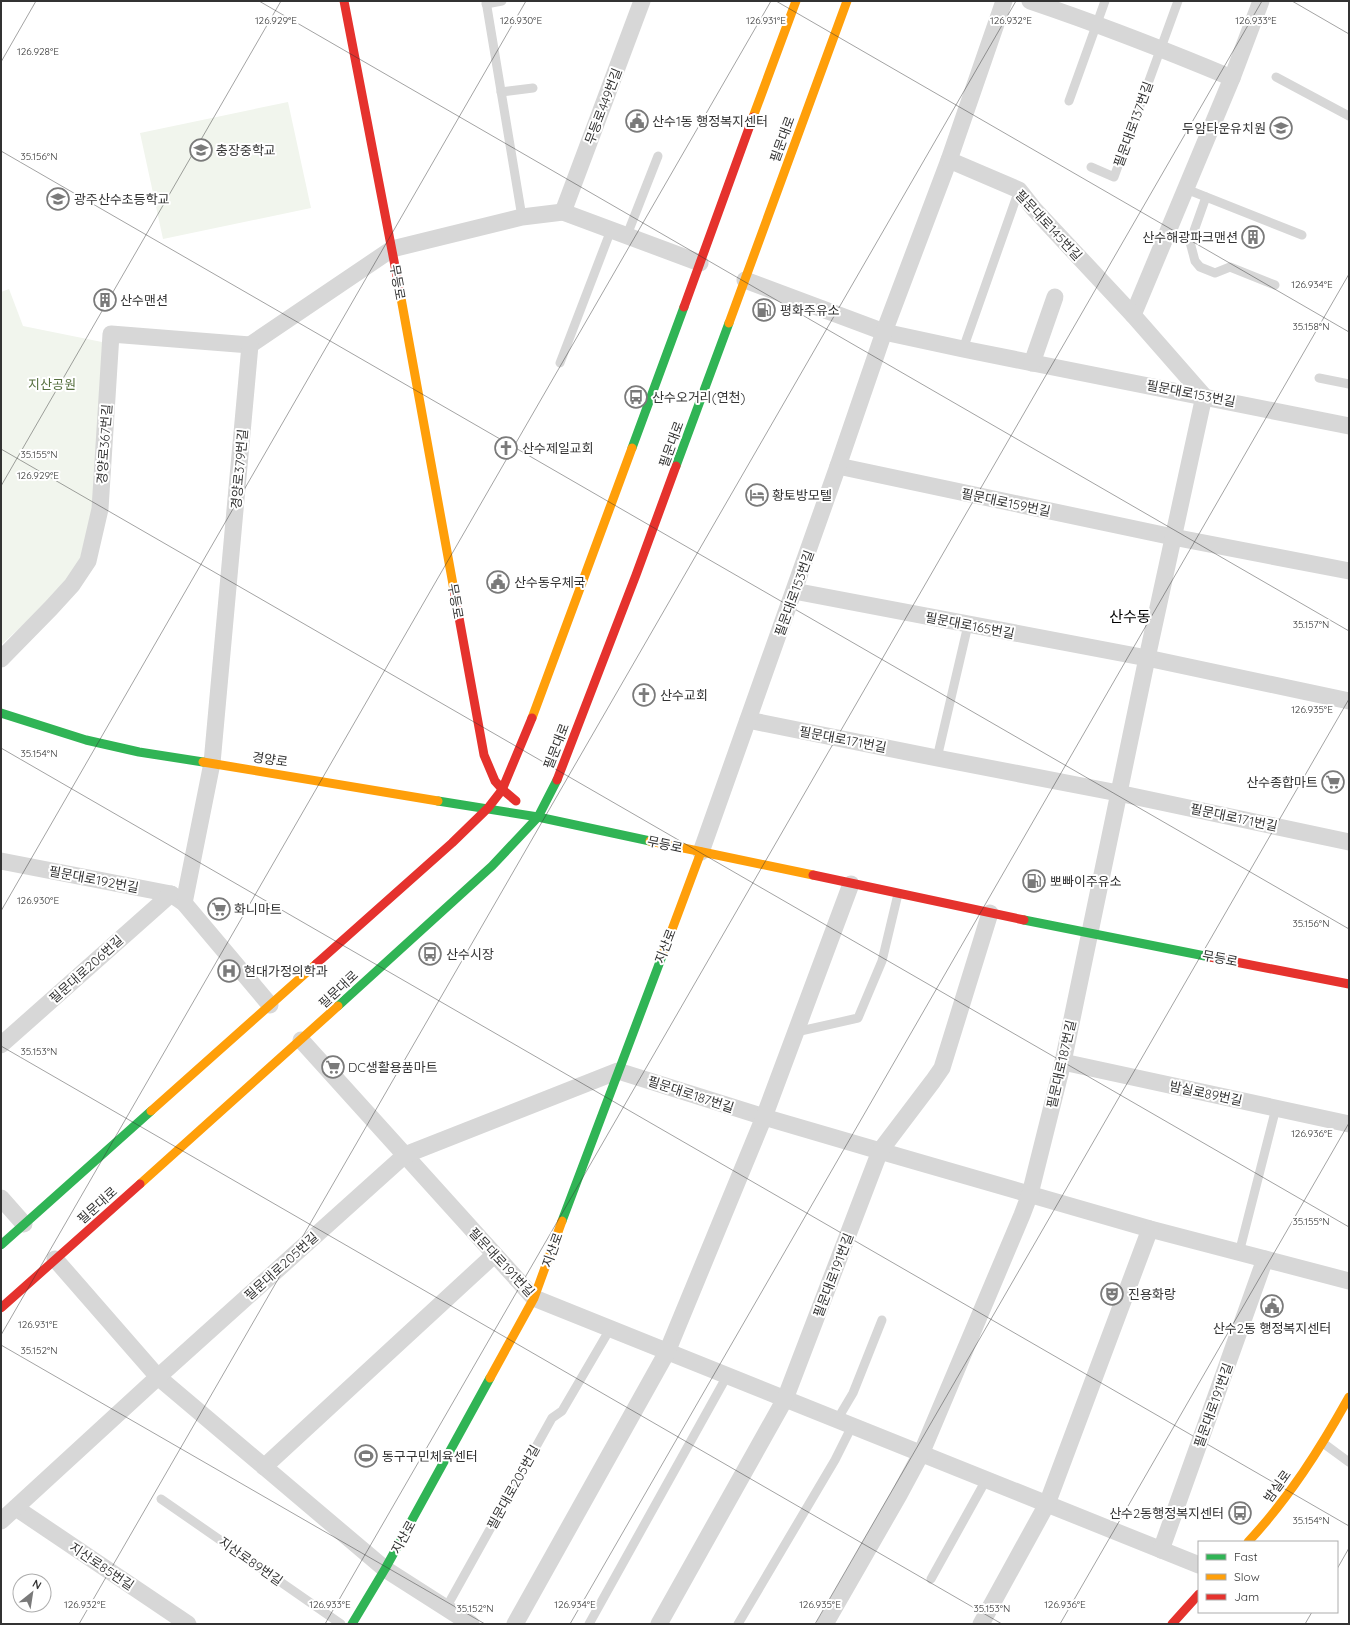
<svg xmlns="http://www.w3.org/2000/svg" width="1350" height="1625" font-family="Quicksand,'Noto Sans KR',sans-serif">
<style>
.green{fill:#f1f5ed}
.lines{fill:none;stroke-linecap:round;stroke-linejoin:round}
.lane{stroke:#d7d7d7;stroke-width:9}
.street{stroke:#d7d7d7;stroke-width:17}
.fast{stroke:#30b455;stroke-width:9}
.slow{stroke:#ff9f0a;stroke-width:9}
.jam{stroke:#e5322d;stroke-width:9}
.ticks{fill:none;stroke:#333;stroke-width:1;stroke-opacity:0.45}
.labels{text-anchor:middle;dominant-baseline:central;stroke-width:4;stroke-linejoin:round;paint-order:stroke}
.street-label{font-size:13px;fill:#333;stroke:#fff}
.poi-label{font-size:13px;fill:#333;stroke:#fff;text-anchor:start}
.park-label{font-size:13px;fill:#56703f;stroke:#fff}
.quarter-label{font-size:15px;fill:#000;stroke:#fff}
.ticks-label{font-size:10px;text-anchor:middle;fill:#333;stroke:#fff;stroke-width:4;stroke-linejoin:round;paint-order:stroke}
</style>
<rect width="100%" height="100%" fill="#fff"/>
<!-- green -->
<g class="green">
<polygon points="288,102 311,208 163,239 140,133"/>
<polygon points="9,289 23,326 102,342 105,375 91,520 79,563 63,588 1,645 1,292"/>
</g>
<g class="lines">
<!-- lane -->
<g class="lane">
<polyline points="486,1 522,217"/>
<polyline points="486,4 502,1"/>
<polyline points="1276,77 1349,116"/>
<polyline points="501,92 533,88"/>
<polyline points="1069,101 1105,1"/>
<polyline points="1091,167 1114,177 1178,1"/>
<polyline points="1186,189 1302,235"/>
<polyline points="1206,197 1190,242 1195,261 1200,267 1215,273 1230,267 1275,285"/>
<polyline points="627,235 658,156"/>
<polyline points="963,349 1019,190"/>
<polyline points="560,363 611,230"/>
<polyline points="1319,378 1349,384"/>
<polyline points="937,758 968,625"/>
<polyline points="796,1032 858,1018 882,961 898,894"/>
<polyline points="1239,1253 1276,1108"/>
<polyline points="837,1420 853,1393 882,1320"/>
<polyline points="1323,1443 1349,1462"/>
<polyline points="161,1499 341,1624"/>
<polyline points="931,1579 986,1480"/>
<polyline points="446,1608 552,1418 562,1411 610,1329"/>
<polyline points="589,1624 727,1376"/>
<polyline points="738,1624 835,1460 852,1426"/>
</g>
<!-- street -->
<g class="street">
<path d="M1030 1C1098 24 1165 50 1232 78"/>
<polyline points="563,212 642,1"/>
<polyline points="745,280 884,332 963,349 1349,426"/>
<polyline points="1133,315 1232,78 1261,1"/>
<polyline points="250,345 392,249 522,217 563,212 700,263"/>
<polyline points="1032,363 1055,297"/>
<polyline points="838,466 1173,537 1349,571"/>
<polyline points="794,591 1147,658 1349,701"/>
<polyline points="1,659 51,608 72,585 88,561 100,509 111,334 250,345"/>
<polyline points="748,720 937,758 1118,793 1349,842"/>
<polyline points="701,852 838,466 884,332 949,160 1004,1"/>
<polyline points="1,861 171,894 184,903 270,1005"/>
<polyline points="184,903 212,763 250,345"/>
<polyline points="301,1040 534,1298 1199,1565"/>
<polyline points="1,1045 171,894"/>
<polyline points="1063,1062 1349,1124"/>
<polyline points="1,1198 24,1224"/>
<polyline points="55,1259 158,1377 385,1569 471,1624"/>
<polyline points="264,1467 494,1255"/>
<polyline points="16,1508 188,1624"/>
<polyline points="1,1521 158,1377 405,1155 618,1071 764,1117 880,1151 1150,1229 1349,1281"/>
<polyline points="1161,1550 1265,1259"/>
<polyline points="515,1624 667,1352 764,1117 851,884"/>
<polyline points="659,1624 785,1399 880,1151 933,1081 942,1068 990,913"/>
<polyline points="825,1624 899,1495 921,1454 1022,1215 1030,1194 1063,1062 1147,658 1204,396 1133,315 1034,209 1019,190 949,160"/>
<polyline points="981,1624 1047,1504 1150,1229"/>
</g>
<!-- fast -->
<g class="fast">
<polyline points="632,448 684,307"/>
<polyline points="676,466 729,323"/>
<polyline points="1,713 86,740 139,752 203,762"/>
<polyline points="438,801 538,817 650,841"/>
<polyline points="1024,920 1210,957"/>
<polyline points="338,1006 492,866 538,817 557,780"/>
<polyline points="562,1221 664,951"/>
<polyline points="1,1245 151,1111"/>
<polyline points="352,1624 385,1569 490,1378"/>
</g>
<!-- slow -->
<g class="slow">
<polyline points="753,117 796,1"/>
<polyline points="399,287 454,590"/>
<polyline points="729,323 847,1"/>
<polyline points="532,718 632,448"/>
<polyline points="203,762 438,801"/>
<polyline points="650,841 813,875"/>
<polyline points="664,951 701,852"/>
<polyline points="151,1111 316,964"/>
<polyline points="140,1184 338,1006"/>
<polyline points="490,1378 534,1298 562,1221"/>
<path d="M1248 1542C1289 1498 1320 1449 1349 1397"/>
</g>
<!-- jam -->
<g class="jam">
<polyline points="344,1 399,287"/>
<polyline points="684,307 753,117"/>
<polyline points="454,590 484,755 495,781 503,790 516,801"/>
<polyline points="557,780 636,575 676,466"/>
<polyline points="813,875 1024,920"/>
<polyline points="1210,957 1349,984"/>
<polyline points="316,964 452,843 488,808 502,790 532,718"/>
<polyline points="1,1308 140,1184"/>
<polyline points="1172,1624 1199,1594"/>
</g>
</g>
<!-- ticks -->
<path class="ticks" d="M259 1 1349 631M776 1 1349 332M1292 1 1349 34M1 62 36 1M1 151 1349 929M1 449 1349 1227M1 486 281 1M1 748 1349 1526M1 911 526 1M1 1046 1002 1624M1 1335 771 1M1 1345 485 1624M1337 1569 1349 1548M79 1624 1016 1M325 1624 1262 1M570 1624 1349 274M815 1624 1349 699M1060 1624 1349 1123M1305 1624 1312 1612"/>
<!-- icons -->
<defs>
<g id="civic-ring" transform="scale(1.15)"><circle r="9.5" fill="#fff" stroke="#7a7a7a" stroke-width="1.5"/><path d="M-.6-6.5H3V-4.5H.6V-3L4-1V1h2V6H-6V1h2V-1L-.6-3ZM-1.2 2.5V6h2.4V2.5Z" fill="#7a7a7a"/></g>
<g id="school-ring" transform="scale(1.15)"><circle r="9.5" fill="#fff" stroke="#7a7a7a" stroke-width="1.5"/><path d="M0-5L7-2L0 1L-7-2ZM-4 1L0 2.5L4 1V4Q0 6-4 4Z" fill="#7a7a7a"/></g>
<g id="building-ring" transform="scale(1.15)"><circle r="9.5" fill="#fff" stroke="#7a7a7a" stroke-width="1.5"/><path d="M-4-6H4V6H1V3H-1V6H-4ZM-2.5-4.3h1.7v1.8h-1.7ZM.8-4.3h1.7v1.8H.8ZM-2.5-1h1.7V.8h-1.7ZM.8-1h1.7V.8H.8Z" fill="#7a7a7a"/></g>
<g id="fuel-ring" transform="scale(1.15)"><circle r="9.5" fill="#fff" stroke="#7a7a7a" stroke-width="1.5"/><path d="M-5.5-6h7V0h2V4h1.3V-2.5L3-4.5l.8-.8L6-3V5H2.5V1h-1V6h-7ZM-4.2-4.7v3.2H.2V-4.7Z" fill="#7a7a7a"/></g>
<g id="bus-ring" transform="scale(1.15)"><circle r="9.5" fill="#fff" stroke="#7a7a7a" stroke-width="1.5"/><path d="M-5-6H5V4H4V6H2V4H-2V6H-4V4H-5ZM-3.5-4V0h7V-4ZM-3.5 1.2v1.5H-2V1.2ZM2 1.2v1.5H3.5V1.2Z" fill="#7a7a7a"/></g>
<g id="church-ring" transform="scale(1.15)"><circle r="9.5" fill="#fff" stroke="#7a7a7a" stroke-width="1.5"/><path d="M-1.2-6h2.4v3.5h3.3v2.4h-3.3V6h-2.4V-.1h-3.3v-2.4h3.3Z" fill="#7a7a7a"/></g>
<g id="hotel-ring" transform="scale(1.15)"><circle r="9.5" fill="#fff" stroke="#7a7a7a" stroke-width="1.5"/><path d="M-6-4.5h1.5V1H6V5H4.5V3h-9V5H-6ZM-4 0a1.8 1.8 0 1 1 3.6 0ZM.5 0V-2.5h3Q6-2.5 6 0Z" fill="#7a7a7a"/></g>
<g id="supermarket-ring" transform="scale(1.15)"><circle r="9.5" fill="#fff" stroke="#7a7a7a" stroke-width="1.5"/><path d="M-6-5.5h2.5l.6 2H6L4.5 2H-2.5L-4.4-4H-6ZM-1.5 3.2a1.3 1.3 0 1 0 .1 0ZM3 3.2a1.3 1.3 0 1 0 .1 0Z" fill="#7a7a7a"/></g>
<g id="hospital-ring" transform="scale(1.15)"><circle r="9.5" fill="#fff" stroke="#7a7a7a" stroke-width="1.5"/><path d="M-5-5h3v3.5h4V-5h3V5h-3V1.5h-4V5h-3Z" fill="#7a7a7a"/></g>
<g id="theatre-ring" transform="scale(1.15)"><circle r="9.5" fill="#fff" stroke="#7a7a7a" stroke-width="1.5"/><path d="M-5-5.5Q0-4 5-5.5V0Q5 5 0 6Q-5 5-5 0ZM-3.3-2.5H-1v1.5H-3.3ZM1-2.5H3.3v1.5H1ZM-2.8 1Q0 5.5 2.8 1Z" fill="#7a7a7a"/></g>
<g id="stadium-ring" transform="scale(1.15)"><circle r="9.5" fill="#fff" stroke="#7a7a7a" stroke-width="1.5"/><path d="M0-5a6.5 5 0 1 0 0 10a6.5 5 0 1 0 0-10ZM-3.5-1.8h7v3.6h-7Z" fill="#7a7a7a"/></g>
</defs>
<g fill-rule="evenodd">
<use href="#civic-ring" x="637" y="121"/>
<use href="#school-ring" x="1281" y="128"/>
<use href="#school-ring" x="201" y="150"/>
<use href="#school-ring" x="58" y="199"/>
<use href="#building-ring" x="1253" y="237"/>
<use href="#building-ring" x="105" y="300"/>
<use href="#fuel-ring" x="764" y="310"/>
<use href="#bus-ring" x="636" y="397"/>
<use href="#church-ring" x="506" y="448"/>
<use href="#hotel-ring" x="757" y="495"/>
<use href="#civic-ring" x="498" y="582"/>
<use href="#church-ring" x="644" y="695"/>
<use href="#supermarket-ring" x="1333" y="782"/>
<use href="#fuel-ring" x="1034" y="881"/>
<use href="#supermarket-ring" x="219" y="909"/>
<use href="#bus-ring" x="430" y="954"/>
<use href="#hospital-ring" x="229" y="971"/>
<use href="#supermarket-ring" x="333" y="1067"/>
<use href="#theatre-ring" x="1112" y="1294"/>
<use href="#civic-ring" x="1272" y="1306"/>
<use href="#stadium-ring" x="366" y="1456"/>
<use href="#bus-ring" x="1240" y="1513"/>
</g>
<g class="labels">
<!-- street labels -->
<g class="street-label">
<text transform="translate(603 106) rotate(-69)">무등로449번길</text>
<text transform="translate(1133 124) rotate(-70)">필문대로137번길</text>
<text transform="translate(782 139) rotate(-70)">필문대로</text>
<text transform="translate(1049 225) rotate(47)">필문대로145번길</text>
<text transform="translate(398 282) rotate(80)">무등로</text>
<text transform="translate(1191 393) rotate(11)">필문대로153번길</text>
<text transform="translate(104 444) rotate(-86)">경양로367번길</text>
<text transform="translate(671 444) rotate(-70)">필문대로</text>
<text transform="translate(239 469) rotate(-85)">경양로379번길</text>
<text transform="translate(1006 502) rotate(12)">필문대로159번길</text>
<text transform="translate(794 593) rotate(-70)">필문대로153번길</text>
<text transform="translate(456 601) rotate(80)">무등로</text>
<text transform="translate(970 625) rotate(11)">필문대로165번길</text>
<text transform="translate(843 739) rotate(11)">필문대로171번길</text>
<text transform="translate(556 746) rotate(-69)">필문대로</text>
<text transform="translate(270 759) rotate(9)">경양로</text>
<text transform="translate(1234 817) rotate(12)">필문대로171번길</text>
<text transform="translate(665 844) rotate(12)">무등로</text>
<text transform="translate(94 879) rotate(11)">필문대로192번길</text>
<text transform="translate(665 946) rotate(-69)">지산로</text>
<text transform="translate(1220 958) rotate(11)">무등로</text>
<text transform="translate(86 969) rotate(-42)">필문대로206번길</text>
<text transform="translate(338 989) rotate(-43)">필문대로</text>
<text transform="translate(1061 1064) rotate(-77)">필문대로187번길</text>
<text transform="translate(1206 1093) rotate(12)">밤실로89번길</text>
<text transform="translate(691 1094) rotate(18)">필문대로187번길</text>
<text transform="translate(97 1205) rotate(-42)">필문대로</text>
<text transform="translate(552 1250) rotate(-70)">지산로</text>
<text transform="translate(502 1262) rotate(47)">필문대로191번길</text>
<text transform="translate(281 1266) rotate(-42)">필문대로205번길</text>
<text transform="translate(833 1275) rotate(-69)">필문대로191번길</text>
<text transform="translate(1213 1405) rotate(-70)">필문대로191번길</text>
<text transform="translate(1277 1486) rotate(-54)">밤실로</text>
<text transform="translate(513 1487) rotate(-61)">필문대로205번길</text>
<text transform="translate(403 1537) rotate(-61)">지산로</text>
<text transform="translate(251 1561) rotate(35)">지산로89번길</text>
<text transform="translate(102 1566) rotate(34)">지산로85번길</text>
</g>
<!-- poi labels -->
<g class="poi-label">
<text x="652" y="121">산수1동 행정복지센터</text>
<text x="1266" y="128" text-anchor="end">두암타운유치원</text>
<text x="216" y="150">충장중학교</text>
<text x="74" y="199">광주산수초등학교</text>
<text x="1238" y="237" text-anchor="end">산수해광파크맨션</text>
<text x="120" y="300">산수맨션</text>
<text x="780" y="310">평화주유소</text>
<text x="652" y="397">산수오거리(연천)</text>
<text x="522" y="448">산수제일교회</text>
<text x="772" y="495">황토방모텔</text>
<text x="514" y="582">산수동우체국</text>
<text x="660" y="695">산수교회</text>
<text x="1318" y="782" text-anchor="end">산수종합마트</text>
<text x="1050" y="881">뽀빠이주유소</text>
<text x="234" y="909">화니마트</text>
<text x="446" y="954">산수시장</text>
<text x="244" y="971">현대가정의학과</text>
<text x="348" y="1067">DC생활용품마트</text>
<text x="1128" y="1294">진용화랑</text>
<text x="1272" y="1328" text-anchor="middle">산수2동 행정복지센터</text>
<text x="382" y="1456">동구구민체육센터</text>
<text x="1224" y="1513" text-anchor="end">산수2동행정복지센터</text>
</g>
<!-- park labels -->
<g class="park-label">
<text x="52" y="384">지산공원</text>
</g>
<!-- quarter labels -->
<g class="quarter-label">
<text x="1130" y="616">산수동</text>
</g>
</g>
<g class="ticks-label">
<text x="521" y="24">126.930°E</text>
<text x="1256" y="24">126.933°E</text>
<text x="276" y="24">126.929°E</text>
<text x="766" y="24">126.931°E</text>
<text x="1011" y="24">126.932°E</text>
<text x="38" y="55">126.928°E</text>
<text x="39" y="160">35.156°N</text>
<text x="1312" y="288">126.934°E</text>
<text x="1311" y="330">35.158°N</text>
<text x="39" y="458">35.155°N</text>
<text x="38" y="479">126.929°E</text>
<text x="1311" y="628">35.157°N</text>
<text x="1312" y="713">126.935°E</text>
<text x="39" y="757">35.154°N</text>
<text x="38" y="904">126.930°E</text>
<text x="1311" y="927">35.156°N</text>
<text x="39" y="1055">35.153°N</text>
<text x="1312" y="1137">126.936°E</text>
<text x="1311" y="1225">35.155°N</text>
<text x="38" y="1328">126.931°E</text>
<text x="39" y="1354">35.152°N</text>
<text x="1311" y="1524">35.154°N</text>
<text x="85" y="1608">126.932°E</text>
<text x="330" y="1608">126.933°E</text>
<text x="575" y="1608">126.934°E</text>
<text x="820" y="1608">126.935°E</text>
<text x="1065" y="1608">126.936°E</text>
<text x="475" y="1612">35.152°N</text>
<text x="992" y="1612">35.153°N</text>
</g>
<!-- border -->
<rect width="1350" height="1625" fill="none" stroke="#333333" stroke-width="4"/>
<!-- legend -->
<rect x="1198" y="1541" width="140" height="72" fill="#ffffff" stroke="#adadad"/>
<rect x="1206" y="1554" width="20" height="6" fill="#30b455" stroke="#adadad"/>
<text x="1234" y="1561" font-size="12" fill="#333333">Fast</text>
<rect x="1206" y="1574" width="20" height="6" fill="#ff9f0a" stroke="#adadad"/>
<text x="1234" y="1581" font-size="12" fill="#333333">Slow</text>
<rect x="1206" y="1594" width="20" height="6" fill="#e5322d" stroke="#adadad"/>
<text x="1234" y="1601" font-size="12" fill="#333333">Jam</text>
<!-- north arrow -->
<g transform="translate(32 1593) rotate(30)"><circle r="19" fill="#ffffff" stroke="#adadad"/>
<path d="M0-3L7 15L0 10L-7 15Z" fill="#7a7a7a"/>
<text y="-6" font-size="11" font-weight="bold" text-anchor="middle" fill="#333333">N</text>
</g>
</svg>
